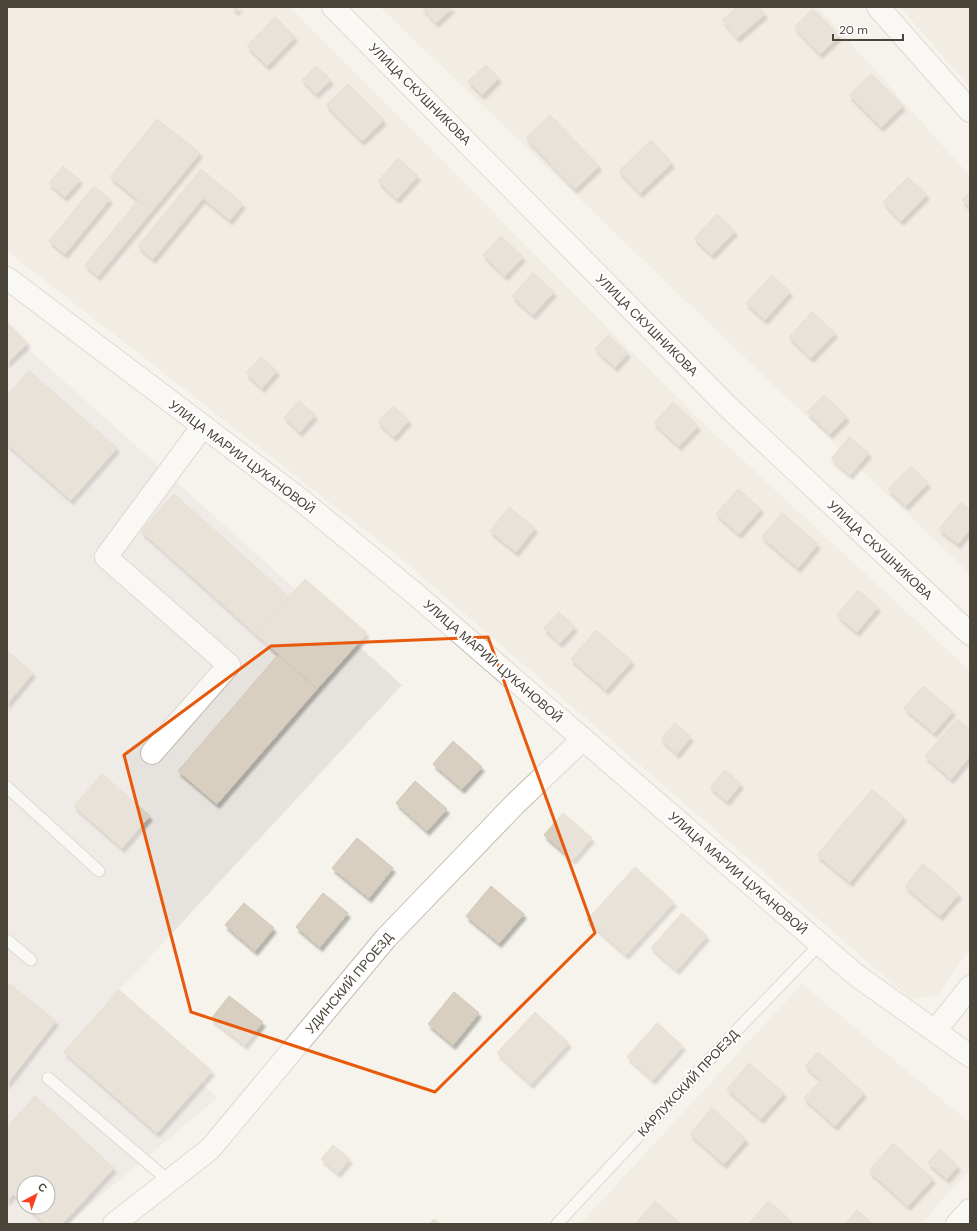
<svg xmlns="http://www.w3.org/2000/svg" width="977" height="1231" font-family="'DM Sans',sans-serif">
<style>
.residential{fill:#eae5da}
.industrial{fill:#e6e2dd;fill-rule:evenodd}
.building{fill:#d8cfc1;stroke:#d3c7b4;filter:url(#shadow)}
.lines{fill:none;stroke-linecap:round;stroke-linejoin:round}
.service-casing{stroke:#c2bbae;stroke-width:13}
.minor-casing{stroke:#c2bbae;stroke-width:24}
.tertiary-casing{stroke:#c2bbae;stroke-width:24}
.service{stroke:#fff;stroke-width:11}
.minor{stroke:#fff;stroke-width:22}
.tertiary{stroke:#fff;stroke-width:22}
.marked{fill:none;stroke:#e8590c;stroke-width:3;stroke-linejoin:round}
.labels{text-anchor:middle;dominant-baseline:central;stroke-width:4;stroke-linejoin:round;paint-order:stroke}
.street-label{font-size:13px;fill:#4b4439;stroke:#fff}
</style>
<defs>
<filter id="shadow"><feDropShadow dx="2.5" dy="4.5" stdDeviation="1" flood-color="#0004"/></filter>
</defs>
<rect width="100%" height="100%" fill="#f6f3ec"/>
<!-- residential -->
<g class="residential">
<polygon points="7,7 290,7 691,412 970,671 970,949 938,994 912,1000 397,555 7,251"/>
<polygon points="380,7 818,7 970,176 970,574"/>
<polygon points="900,7 970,7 970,87"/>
<polygon points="802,984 970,1123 970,1169 921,1224 580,1224"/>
</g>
<!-- industrial -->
<path class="industrial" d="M7 330 402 685 112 998 217 1098 67 1224H7ZM24 1183H48V1207H24Z"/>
<!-- building -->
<g class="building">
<polygon points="232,7 240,7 236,11"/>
<polygon points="422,7 453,7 436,23"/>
<polygon points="737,7 759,7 765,14 737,38 722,20"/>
<polygon points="813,9 839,36 820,54 794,27"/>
<polygon points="275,17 295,37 267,66 247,46"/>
<polygon points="486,65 499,78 482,95 468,81"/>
<polygon points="316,66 331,80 316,94 302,80"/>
<polygon points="871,74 903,106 881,127 849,95"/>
<polygon points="348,84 384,120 362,141 326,105"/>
<polygon points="550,115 599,166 575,189 526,138"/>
<polygon points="157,119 200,153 152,211 110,177"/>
<polygon points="651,140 672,163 640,193 619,171"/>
<polygon points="398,158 418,176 397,199 378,181"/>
<polygon points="63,166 80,180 65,197 49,183"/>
<polygon points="201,169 243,204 230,220 203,198 153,259 138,246"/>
<polygon points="908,177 927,195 901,221 883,202"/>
<polygon points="94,186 110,199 65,254 49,241"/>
<polygon points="970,193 970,208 962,200"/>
<polygon points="138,200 152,211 98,276 85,265"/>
<polygon points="717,214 735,231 712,255 694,238"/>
<polygon points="501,236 523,257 505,276 483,255"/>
<polygon points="533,273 554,292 533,315 512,296"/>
<polygon points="772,275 790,292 765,320 746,303"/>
<polygon points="812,312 835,333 811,358 789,337"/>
<polygon points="7,322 28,343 7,363"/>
<polygon points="608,335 628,353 615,367 595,349"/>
<polygon points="261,357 277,371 262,388 246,373"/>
<polygon points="29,371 117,448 71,500 7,444 7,395"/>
<polygon points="824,395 847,417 830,434 807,412"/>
<polygon points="299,401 315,415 300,432 284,417"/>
<polygon points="673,402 698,426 679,446 654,423"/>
<polygon points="393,406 409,420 394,437 378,422"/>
<polygon points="849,437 869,453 850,475 831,459"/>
<polygon points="911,466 928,483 906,506 888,489"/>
<polygon points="738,489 761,509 739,534 716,514"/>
<polygon points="174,494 289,597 256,634 141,531"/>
<polygon points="961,502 970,510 970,529 958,544 939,529"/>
<polygon points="509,507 535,528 516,552 490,531"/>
<polygon points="782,513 818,544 798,568 762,537"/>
<polygon points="305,579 367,633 317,689 256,634"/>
<polygon points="858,590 878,607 857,632 837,615"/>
<polygon points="559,612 575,627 560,643 544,628"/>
<polygon points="596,630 632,661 606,690 571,659"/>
<polygon points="7,651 33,673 7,704"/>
<polygon points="278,655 317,689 217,804 178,771"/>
<polygon points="923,686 953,711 934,733 904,708"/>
<polygon points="957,719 970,730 970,756 951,779 925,756"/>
<polygon points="675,723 691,737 677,754 661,739"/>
<polygon points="453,741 482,767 462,789 433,764"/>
<polygon points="725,770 741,784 727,801 710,787"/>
<polygon points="102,774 150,816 122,848 74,806"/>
<polygon points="415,781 447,809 427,831 396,803"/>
<polygon points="872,789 904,817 850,882 817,855"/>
<polygon points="563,813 592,838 573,860 544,835"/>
<polygon points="357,838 393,868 369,898 332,868"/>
<polygon points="923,864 959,894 940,916 905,886"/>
<polygon points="635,867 674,902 626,955 587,920"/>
<polygon points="491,886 524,914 499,943 466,916"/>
<polygon points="323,893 348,913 320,947 296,927"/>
<polygon points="244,903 274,928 255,951 225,925"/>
<polygon points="682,913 707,936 677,970 651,948"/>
<polygon points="7,982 56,1021 7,1084"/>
<polygon points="119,990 212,1071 157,1133 64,1052"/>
<polygon points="454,992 479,1013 453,1045 428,1024"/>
<polygon points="229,996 263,1022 245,1045 211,1019"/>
<polygon points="535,1012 569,1043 531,1084 497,1053"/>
<polygon points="657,1023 683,1046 653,1080 627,1057"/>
<polygon points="818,1052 864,1093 835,1126 804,1098 821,1080 805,1066"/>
<polygon points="749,1063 784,1093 761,1119 727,1089"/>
<polygon points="35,1096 114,1168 62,1224 46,1224 27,1207 48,1207 48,1183 24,1183 24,1204 7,1188 7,1127"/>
<polygon points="712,1108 746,1139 724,1164 690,1134"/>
<polygon points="893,1143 933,1179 908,1206 869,1171"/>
<polygon points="333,1145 350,1159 338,1173 321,1159"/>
<polygon points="940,1149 958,1166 947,1179 928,1163"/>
<polygon points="7,1188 13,1194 7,1201"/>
<polygon points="655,1201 681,1224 635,1224"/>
<polygon points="769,1201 792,1222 791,1224 748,1224"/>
<polygon points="857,1210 873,1224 845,1224"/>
<polygon points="434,1219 440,1224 429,1224"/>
</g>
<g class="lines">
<!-- service casing -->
<g class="service-casing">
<g id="service">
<polyline points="7,787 99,871"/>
<polyline points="7,940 31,960"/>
<polyline points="48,1078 169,1181"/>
<polyline points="557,1224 737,1030 820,944"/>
</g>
</g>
<!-- minor casing -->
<g class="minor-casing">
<g id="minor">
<polyline points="333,7 727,406 970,634"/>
<polyline points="878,7 970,111"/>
<polyline points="152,753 229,665 106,557 203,426"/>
<polyline points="935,1031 970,987"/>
<polyline points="114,1224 210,1149 386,938 516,803 583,739"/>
<polyline points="957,1224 970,1210"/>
</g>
</g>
<!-- tertiary casing -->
<g class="tertiary-casing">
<polyline id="tertiary" points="7,278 301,500 414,593 856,975 970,1056"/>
</g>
<!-- service -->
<use href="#service" class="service"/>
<!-- minor -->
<use href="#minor" class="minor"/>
<!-- tertiary -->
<use href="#tertiary" class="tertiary"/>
</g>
<!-- marked area -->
<path d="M0 0H977V1231H0ZM488 637 595 933 435 1092 191 1012 124 755 271 646Z" fill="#f6f3ec" fill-opacity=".55" fill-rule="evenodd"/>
<path class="marked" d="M488 637 595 933 435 1092 191 1012 124 755 271 646Z"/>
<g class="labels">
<!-- street labels -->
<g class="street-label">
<text transform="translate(420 94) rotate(45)">УЛИЦА СКУШНИКОВА</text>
<text transform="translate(647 325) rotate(45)">УЛИЦА СКУШНИКОВА</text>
<text transform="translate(242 457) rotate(37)">УЛИЦА МАРИИ ЦУКАНОВОЙ</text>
<text transform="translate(880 550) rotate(43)">УЛИЦА СКУШНИКОВА</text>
<text transform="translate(493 661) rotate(41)">УЛИЦА МАРИИ ЦУКАНОВОЙ</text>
<text transform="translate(738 873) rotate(41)">УЛИЦА МАРИИ ЦУКАНОВОЙ</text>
<text transform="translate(349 983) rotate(-50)">УДИНСКИЙ ПРОЕЗД</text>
<text transform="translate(688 1083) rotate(-47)">КАРЛУКСКИЙ ПРОЕЗД</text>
</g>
</g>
<!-- border -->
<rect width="977" height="1231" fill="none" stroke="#4b4439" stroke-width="16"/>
<!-- north arrow -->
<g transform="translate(36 1195) rotate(41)"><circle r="19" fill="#ffffff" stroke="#b7b4b0"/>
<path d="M0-3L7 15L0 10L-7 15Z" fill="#fc3f1d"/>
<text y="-6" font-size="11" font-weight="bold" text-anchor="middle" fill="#4b4439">С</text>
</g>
<!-- scale -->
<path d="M833 34v6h70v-6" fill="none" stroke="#4b4439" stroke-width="2"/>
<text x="839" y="34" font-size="12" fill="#4b4439" stroke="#ffffff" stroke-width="3" paint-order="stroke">20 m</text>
</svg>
